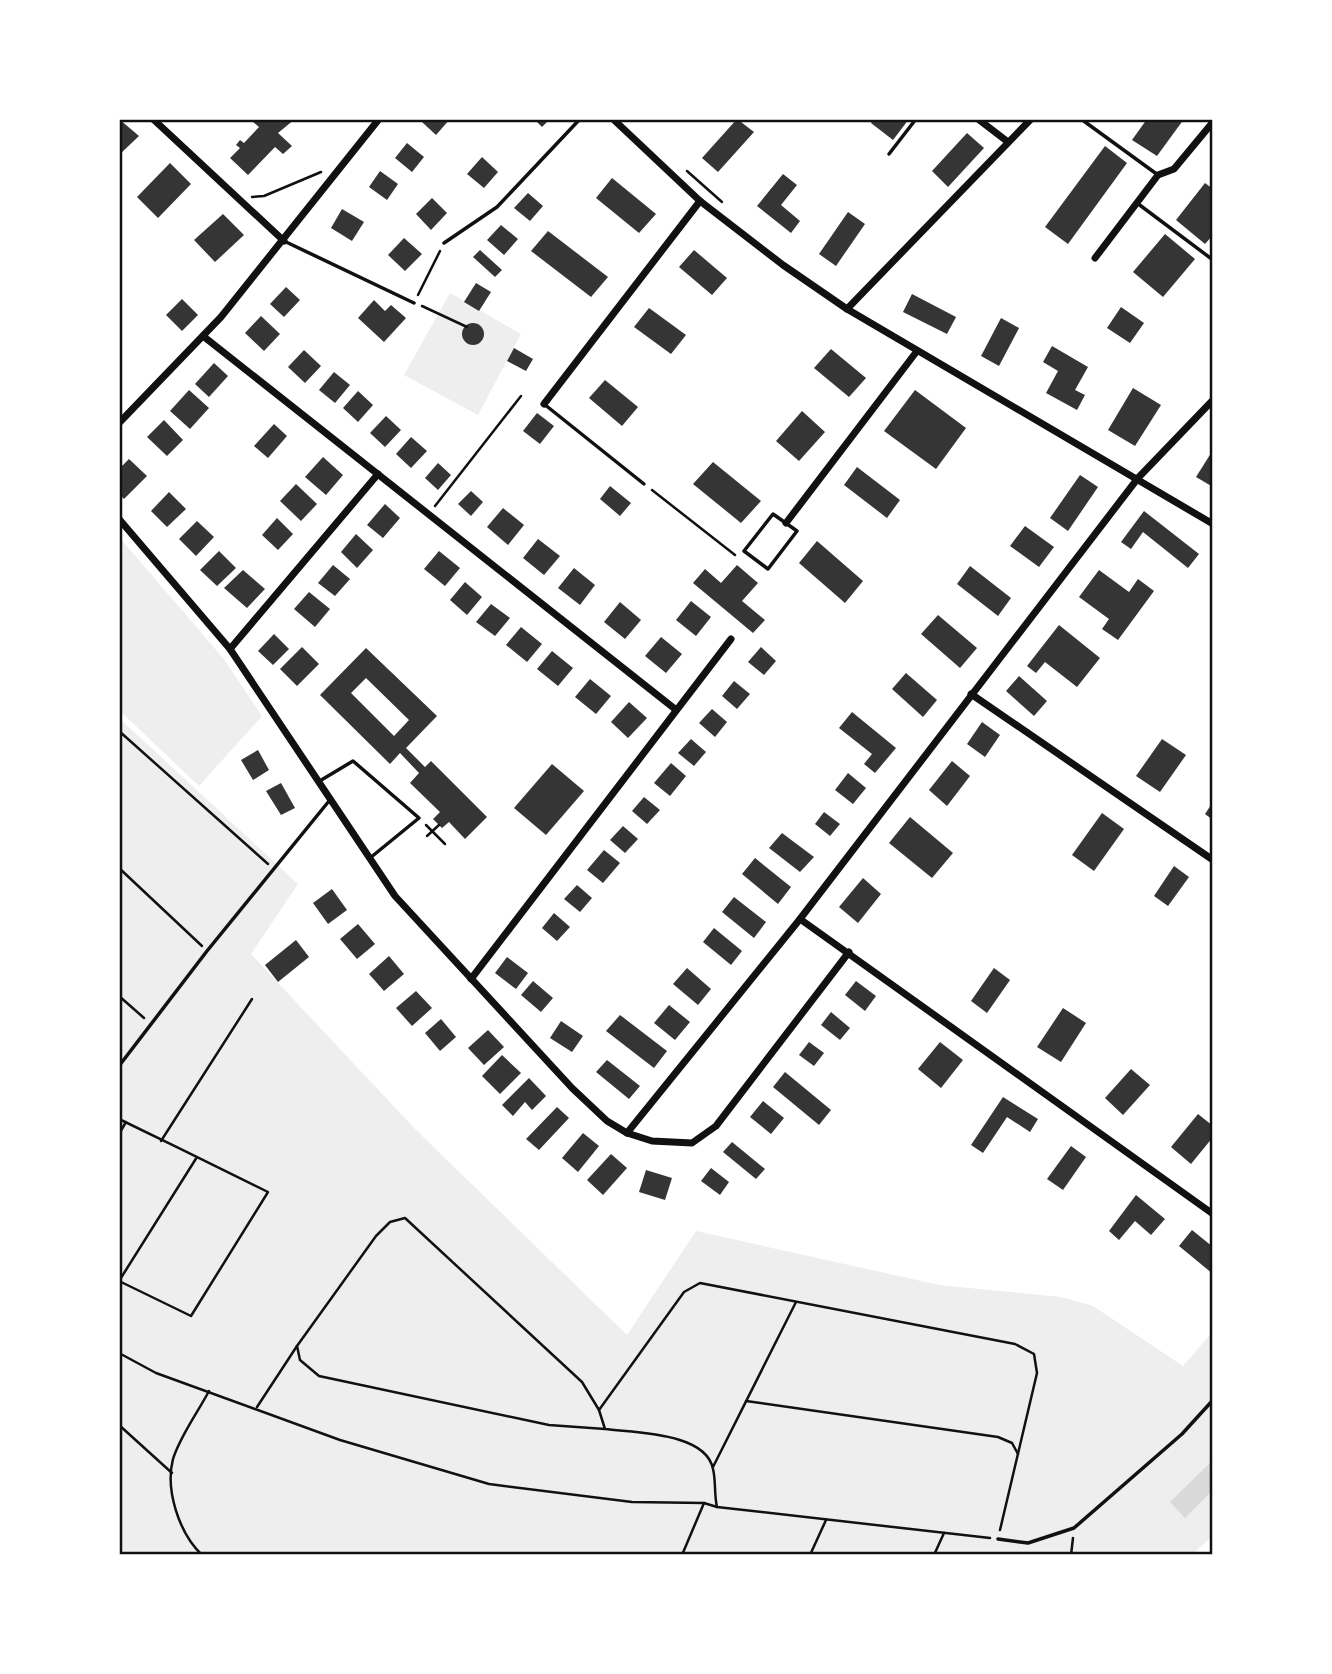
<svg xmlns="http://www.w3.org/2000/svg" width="1332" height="1674" font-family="Signika,sans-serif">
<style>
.green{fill:#eee}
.water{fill:#d9d9d9}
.building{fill:#353535;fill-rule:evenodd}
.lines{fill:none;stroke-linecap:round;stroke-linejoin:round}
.path{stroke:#111;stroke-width:2.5}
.service{stroke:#111;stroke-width:3.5}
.minor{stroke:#111;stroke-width:7}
.neatline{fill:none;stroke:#111;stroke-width:2.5}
</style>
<rect width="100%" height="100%" fill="#fff"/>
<!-- green -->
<g class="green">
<polygon points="450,293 521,334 478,415 404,375"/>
<polygon points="119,537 223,658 262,716 199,786 119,710"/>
<polygon points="119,718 298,884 251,954 416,1130 627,1335 696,1231 939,1285 1061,1297 1093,1306 1183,1366 1213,1331 1213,1535 1192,1555 119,1555"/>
</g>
<!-- water -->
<polygon class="water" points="1213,1460 1213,1490 1185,1518 1170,1502"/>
<!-- building -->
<g class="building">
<polygon points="119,119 139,136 119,155"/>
<polygon points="256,119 295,119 278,133 292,146 283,154 275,147 248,175 230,158 240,148 236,145 240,140 244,143 259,127 253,122"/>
<polygon points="425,119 450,119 436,135 422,122"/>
<polygon points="534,119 550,119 542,127"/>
<polygon points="737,119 754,132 718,172 702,158"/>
<polygon points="873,119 909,119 893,140 871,123"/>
<polygon points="1147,119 1184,119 1157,156 1132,140"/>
<polygon points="967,133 984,148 948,187 932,171"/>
<polygon points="407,143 424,157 412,172 395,158"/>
<polygon points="1105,146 1127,163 1068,244 1045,227"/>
<polygon points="482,157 498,172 484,188 467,174"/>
<polygon points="170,163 191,184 158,218 137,197"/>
<polygon points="380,171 398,184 387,200 369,187"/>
<polygon points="783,174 797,185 781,205 800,221 791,233 757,206"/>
<polygon points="612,178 656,214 639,233 596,198"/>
<polygon points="1205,183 1213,189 1213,235 1205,244 1176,220"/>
<polygon points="528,193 543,206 530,221 514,208"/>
<polygon points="432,198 447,213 431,230 416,214"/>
<polygon points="342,209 364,222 352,241 331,228"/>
<polygon points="848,212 865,224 836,266 819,254"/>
<polygon points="223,214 244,235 215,262 194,240"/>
<polygon points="501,225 518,239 504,255 487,240"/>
<polygon points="548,231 608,277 591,297 531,251"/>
<polygon points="1165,234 1195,259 1163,297 1133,272"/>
<polygon points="404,238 422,254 405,271 388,255"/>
<polygon points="480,250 502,270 495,277 473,257"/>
<polygon points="694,250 727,278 712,295 679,267"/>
<polygon points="476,283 491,292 479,311 464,302"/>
<polygon points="286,287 300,300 284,317 270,304"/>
<polygon points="912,294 956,317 947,334 903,312"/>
<polygon points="182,299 198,315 182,331 166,315"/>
<polygon points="374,300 385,311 391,305 406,318 384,342 358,318"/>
<polygon points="1121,307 1144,323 1130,343 1107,328"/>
<polygon points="649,308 686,335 671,354 634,327"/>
<polygon points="261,316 280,334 264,351 245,333"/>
<polygon points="1001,318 1019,328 999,366 981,356"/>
<circle cx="473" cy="334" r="11"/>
<polygon points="1052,346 1088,367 1075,390 1085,395 1077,410 1046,393 1058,371 1043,362"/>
<polygon points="514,348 533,359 526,371 507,361"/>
<polygon points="831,349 866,378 849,397 814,368"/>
<polygon points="304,350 321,366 305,383 288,367"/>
<polygon points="214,363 228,376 209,397 195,384"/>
<polygon points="334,372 350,385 335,403 319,390"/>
<polygon points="605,380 638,407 622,426 589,398"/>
<polygon points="1133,388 1161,405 1135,446 1108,430"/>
<polygon points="189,390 209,408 190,429 170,411"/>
<polygon points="915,390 966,428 936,469 884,431"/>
<polygon points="358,391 373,405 358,422 343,408"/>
<polygon points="802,411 825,432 799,461 776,441"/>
<polygon points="537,413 554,426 540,444 523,431"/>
<polygon points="386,416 401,430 385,447 370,433"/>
<polygon points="164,420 183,440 167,456 147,437"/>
<polygon points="274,424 287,436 268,458 254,446"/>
<polygon points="411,437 427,451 411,468 396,454"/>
<polygon points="1213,450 1213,487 1196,477"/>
<polygon points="323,457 343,475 326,495 305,477"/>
<polygon points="129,459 147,476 124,499 119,494 119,469"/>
<polygon points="713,462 761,501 741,523 693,484"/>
<polygon points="438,463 451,475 438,490 425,478"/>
<polygon points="857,467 900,500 887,518 844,485"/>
<polygon points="1080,475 1098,487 1068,531 1050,518"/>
<polygon points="296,484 317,504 301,521 280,501"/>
<polygon points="610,486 631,503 620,516 600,499"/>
<polygon points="471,491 483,502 471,516 458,504"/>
<polygon points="169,492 186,509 167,527 151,511"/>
<polygon points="385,504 400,518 383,538 367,525"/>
<polygon points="503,508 524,525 508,545 487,527"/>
<polygon points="1144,511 1199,554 1188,568 1143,532 1131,549 1121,542"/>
<polygon points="277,518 293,534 278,550 262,535"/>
<polygon points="197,521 214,537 196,556 179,539"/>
<polygon points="1025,526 1054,547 1039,567 1010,546"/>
<polygon points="356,534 373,550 357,568 341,552"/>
<polygon points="538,539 560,556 544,575 523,558"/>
<polygon points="817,541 863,581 845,603 799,563"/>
<polygon points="219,551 236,568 217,586 200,570"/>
<polygon points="439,551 460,568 445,586 424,569"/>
<polygon points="333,565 350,579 335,596 318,583"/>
<polygon points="737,565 758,583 742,601 765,620 753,633 693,583 705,569 721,583"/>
<polygon points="970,566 1011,598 998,616 957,584"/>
<polygon points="574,568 595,585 580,605 558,588"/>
<polygon points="243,570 265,589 247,608 224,588"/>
<polygon points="1099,570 1129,592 1138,579 1154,591 1118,640 1102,629 1109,619 1079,597"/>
<polygon points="465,582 482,597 467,615 450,600"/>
<polygon points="309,592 330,609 315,627 294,609"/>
<polygon points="691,601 711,617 696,636 676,620"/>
<polygon points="620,602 641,620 625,639 604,622"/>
<polygon points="491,604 510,618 495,636 476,622"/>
<polygon points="938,615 977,648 960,668 921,634"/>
<polygon points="1059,625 1100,658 1077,687 1045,662 1036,673 1027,666"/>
<polygon points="521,627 542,644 527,662 506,645"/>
<polygon points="274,634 289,649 273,665 258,651"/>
<polygon points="661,637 682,654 666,673 645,656"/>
<polygon points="302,647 319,664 297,686 280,669"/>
<polygon points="761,647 776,661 764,675 748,662"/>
<path d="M366 648 437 716 406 748 425 767 431 761 487 817 465 839 449 822 442 828 433 819 440 812 410 783 419 773 400 753 390 764 320 695ZM366 678 409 720 394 736 351 693Z"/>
<polygon points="552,651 573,668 558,686 537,669"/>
<polygon points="906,673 937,700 923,717 892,689"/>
<polygon points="1019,676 1047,701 1034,716 1006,691"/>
<polygon points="590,679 611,696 596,714 575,697"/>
<polygon points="734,681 750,694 737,709 722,696"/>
<polygon points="629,702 647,718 628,738 611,722"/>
<polygon points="712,709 727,722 715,737 699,723"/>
<polygon points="852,712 896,748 875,773 864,764 872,754 839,728"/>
<polygon points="982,722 1000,735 985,757 967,744"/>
<polygon points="691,739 706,752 694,766 678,753"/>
<polygon points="1162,739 1186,755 1160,792 1136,776"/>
<polygon points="258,750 269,770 253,780 241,760"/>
<polygon points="952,761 970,776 947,806 929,790"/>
<polygon points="671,763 686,776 670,796 654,783"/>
<polygon points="552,764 584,791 546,835 514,808"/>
<polygon points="848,773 866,788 853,804 835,790"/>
<polygon points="281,783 295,808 281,815 266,791"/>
<polygon points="644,797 660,810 647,824 632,811"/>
<polygon points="1213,802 1213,820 1205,814"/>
<polygon points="824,812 840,824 830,836 815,824"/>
<polygon points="1102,813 1124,829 1094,871 1072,855"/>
<polygon points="910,817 953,853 932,878 889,843"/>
<polygon points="623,826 638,839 625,853 610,840"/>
<polygon points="782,833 814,857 800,872 769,848"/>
<polygon points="604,850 620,863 603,883 587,870"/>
<polygon points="755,858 791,887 778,904 742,874"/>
<polygon points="1174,866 1189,877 1168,906 1154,896"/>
<polygon points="863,878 881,894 858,923 839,907"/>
<polygon points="577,885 592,898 580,912 564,899"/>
<polygon points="332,889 347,910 328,924 313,903"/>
<polygon points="734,897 766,922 754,938 722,912"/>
<polygon points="554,913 570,927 557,941 542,928"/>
<polygon points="358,924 375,944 357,959 340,939"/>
<polygon points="714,928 742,951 731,965 703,942"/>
<polygon points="296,940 309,957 278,982 265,965"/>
<polygon points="389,956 404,974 384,991 369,974"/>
<polygon points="507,957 528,973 516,989 495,973"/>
<polygon points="687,968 711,989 698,1005 673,984"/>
<polygon points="994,968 1010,980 987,1013 971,1001"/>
<polygon points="533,981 553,998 541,1012 521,995"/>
<polygon points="856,981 876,996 865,1011 845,995"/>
<polygon points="416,991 432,1008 412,1026 396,1008"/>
<polygon points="669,1005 690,1022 675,1040 654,1023"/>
<polygon points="1063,1008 1086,1023 1061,1062 1037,1047"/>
<polygon points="831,1012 850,1028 840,1040 821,1025"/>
<polygon points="620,1015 667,1051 654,1068 606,1031"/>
<polygon points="441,1019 456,1037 440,1051 425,1033"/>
<polygon points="561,1021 583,1036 572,1052 550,1038"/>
<polygon points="488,1030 504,1047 484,1065 468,1048"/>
<polygon points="809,1042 824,1053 814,1066 799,1055"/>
<polygon points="940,1042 963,1060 941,1088 918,1069"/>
<polygon points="502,1055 521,1073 500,1094 482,1076"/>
<polygon points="607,1060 640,1086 629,1099 596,1072"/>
<polygon points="1131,1069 1150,1085 1123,1115 1105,1098"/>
<polygon points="785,1072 831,1110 819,1125 773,1087"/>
<polygon points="529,1078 546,1096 532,1110 525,1102 513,1116 502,1105"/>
<polygon points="1003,1097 1038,1119 1030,1132 1007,1117 983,1153 971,1145"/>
<polygon points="763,1101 784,1118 771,1134 750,1117"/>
<polygon points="557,1107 569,1118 539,1150 526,1139"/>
<polygon points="1198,1114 1213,1126 1213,1137 1191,1164 1171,1147"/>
<polygon points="583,1133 599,1146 578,1172 562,1158"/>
<polygon points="732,1142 765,1169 756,1179 723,1152"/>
<polygon points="1071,1146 1086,1157 1063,1190 1047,1179"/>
<polygon points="611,1154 627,1168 603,1195 587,1180"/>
<polygon points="711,1168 729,1182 720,1195 701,1181"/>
<polygon points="646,1170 672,1178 665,1200 639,1192"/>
<polygon points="1136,1195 1165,1219 1151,1235 1135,1221 1119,1240 1109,1231"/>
<polygon points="1192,1230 1213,1247 1213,1274 1179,1246"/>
</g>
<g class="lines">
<!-- path -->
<g class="path">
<polyline points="687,171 722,202"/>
<polyline points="252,197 264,196 321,172"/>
<polyline points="418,295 440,251"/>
<polyline points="422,306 467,327"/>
<polyline points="652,490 735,555"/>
<polyline points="435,506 521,396"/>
<polyline points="119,731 268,864"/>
<polyline points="426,825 445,844"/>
<polyline points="427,836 439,825"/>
<polyline points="119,868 202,946"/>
<polyline points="119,996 144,1018"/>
<path d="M119 1119C169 1143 218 1167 268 1192L191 1316 119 1281 197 1157"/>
<polyline points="119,1134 126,1122"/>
<polyline points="161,1141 252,999"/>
<polyline points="119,1353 156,1373 340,1440 489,1484 632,1502 704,1503"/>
<polyline points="746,1401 998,1437 1012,1443 1018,1454"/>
<polyline points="257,1407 297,1346"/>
<polyline points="599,1410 684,1292 700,1283 1015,1344 1034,1354 1037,1373 1000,1530"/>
<polyline points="119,1425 172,1473"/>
<path d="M605 1429 549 1425 319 1376 300 1360 297 1346 376 1236 390 1222 405 1218 582 1382 599 1410 605 1429C634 1433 706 1432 713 1469 716 1481 714 1494 717 1507L990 1538"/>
<polyline points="713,1467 796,1302"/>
<path d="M202 1555C179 1533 165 1490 173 1459 180 1436 198 1412 209 1391"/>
<polyline points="682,1555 704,1503 717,1507"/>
<polyline points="810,1555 826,1520"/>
<polyline points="934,1555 944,1533"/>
<polyline points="1071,1555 1073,1538"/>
</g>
<!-- service -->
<g class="service">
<polyline points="1081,119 1158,175"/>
<polyline points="889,154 916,119"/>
<polyline points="1137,203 1213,260"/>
<polyline points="284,241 414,303"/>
<polyline points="444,243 497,207 580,119"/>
<polyline points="544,404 644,484"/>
<polygon points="773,514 797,531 768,569 744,551"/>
<polyline points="318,782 353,761 419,818 370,858"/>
<polyline points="119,1066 207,951 329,801"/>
<polyline points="998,1539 1028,1543 1074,1528 1182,1434 1213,1400"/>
</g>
<!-- minor -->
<g class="minor">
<polyline points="153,119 284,241"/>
<polyline points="613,119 700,201 783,265 847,309 1213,524"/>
<polyline points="978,119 1008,142"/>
<polyline points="1095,258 1158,175 1174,169 1213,122"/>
<polyline points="847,309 1031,119"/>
<polyline points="203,336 675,709"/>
<polyline points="544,404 700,201"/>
<polyline points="119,423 221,317 379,119"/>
<polyline points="119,519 230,649 395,896 572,1088 607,1121 627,1133 652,1141 692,1143 716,1126 849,952"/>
<polyline points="786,523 917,351"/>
<polyline points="230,649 378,474"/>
<polyline points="971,694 1213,860"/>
<polyline points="800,919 1213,1214"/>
<polyline points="471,979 731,639"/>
<polyline points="627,1133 800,919 1138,478 1213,400"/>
</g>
</g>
<!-- border -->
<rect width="1332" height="1674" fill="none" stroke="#ffffff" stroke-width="242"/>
<rect x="121" y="121" width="1090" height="1432" class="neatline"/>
</svg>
